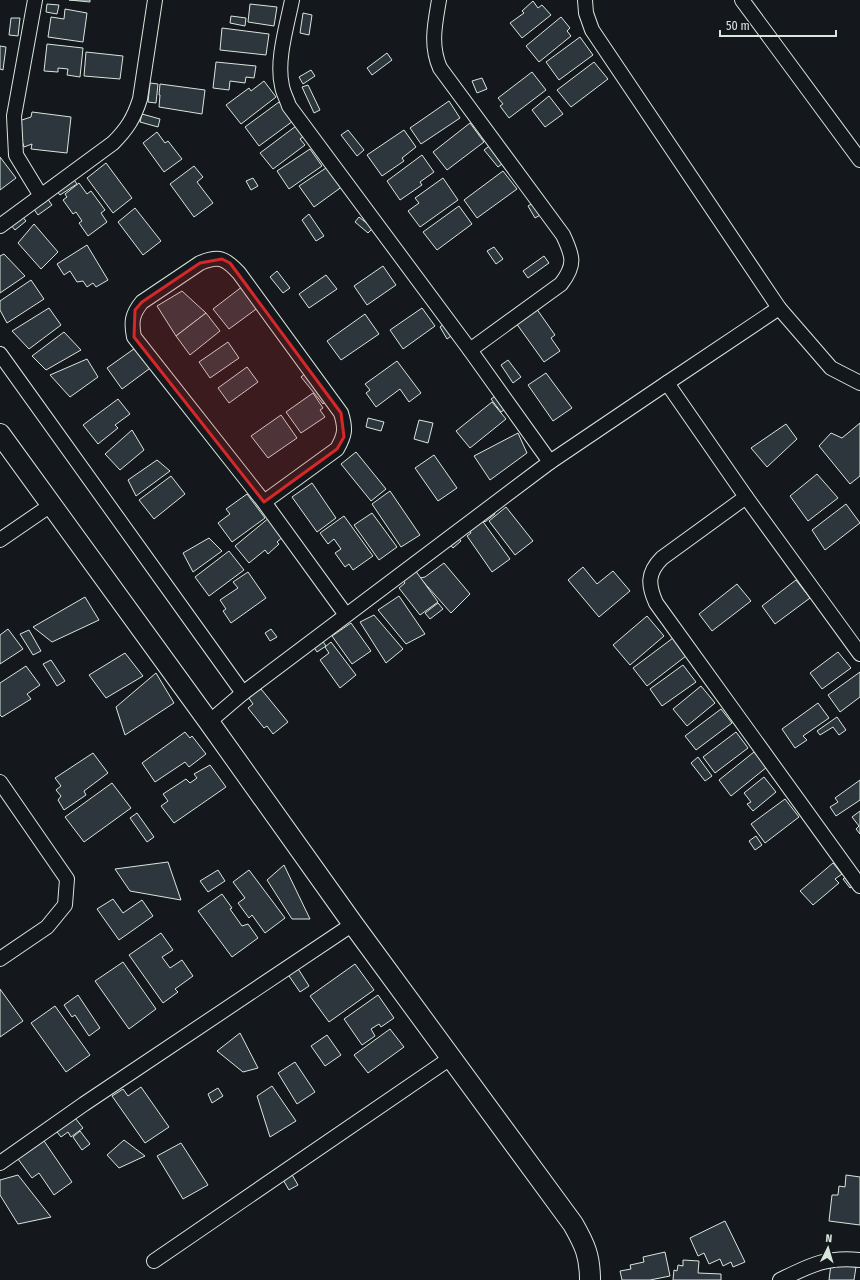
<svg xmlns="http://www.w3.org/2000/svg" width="860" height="1280" font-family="'Fira Sans Condensed',sans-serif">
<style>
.building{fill:#2c363c;stroke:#d8e6dc}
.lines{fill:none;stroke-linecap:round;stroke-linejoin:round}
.street-casing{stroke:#d8e6dc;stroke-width:16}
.secondary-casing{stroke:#d8e6dc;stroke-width:22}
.street{stroke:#14181c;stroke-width:14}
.secondary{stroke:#14181c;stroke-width:20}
.marked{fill:#d62828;fill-opacity:0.2;stroke:#d62828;stroke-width:3;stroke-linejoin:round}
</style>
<rect width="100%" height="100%" fill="#14181c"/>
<!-- building -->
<g class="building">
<polygon points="69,0 90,0 90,2"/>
<polygon points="533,1 538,8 542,5 551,15 522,38 510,23 524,13 522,11"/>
<polygon points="47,4 59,5 57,14 46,12"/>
<polygon points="250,4 277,7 274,26 248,22"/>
<polygon points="65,9 87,13 83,42 48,37 51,17 64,19"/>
<polygon points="303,13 312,15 309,35 300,33"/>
<polygon points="231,16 246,18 245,26 230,23"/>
<polygon points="561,17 570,28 567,31 571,36 539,62 526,46"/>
<polygon points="11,18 20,18 18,36 9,35"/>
<polygon points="222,28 269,34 266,55 220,50"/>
<polygon points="580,37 593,55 559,80 546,62"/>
<polygon points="47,44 83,48 80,77 67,75 68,69 58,68 58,72 44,71"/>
<polygon points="0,46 6,47 3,70 0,69"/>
<polygon points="86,52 123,56 120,79 84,76"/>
<polygon points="387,53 392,60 372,75 367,68"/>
<polygon points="216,62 256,66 254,78 246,77 245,83 230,81 229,90 213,88"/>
<polygon points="594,62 608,79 571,107 557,90"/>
<polygon points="311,70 315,76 303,84 299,77"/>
<polygon points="532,72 546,90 509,118 500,106 503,104 498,98"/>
<polygon points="482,78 487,89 477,93 472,81"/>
<polygon points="264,81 276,97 241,124 226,105 249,88 251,91"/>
<polygon points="150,83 158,84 156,103 148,102"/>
<polygon points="160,84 205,90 202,114 159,107 160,95 159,95"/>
<polygon points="308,85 320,110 314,113 302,87"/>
<polygon points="549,96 563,114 545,127 532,110"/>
<polygon points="449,101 460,118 421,144 410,128"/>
<polygon points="279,102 293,121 259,146 245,127"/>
<polygon points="32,112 71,117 67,153 31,149 32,144 24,147 16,122 31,117"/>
<polygon points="142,114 160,119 158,127 140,122"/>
<polygon points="470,123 484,142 447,170 433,152"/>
<polygon points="296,126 304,136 300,139 305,145 273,169 260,153"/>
<polygon points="348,130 364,150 357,156 341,135"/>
<polygon points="404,130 416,147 402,158 404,161 382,176 367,155"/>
<polygon points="157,132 165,143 168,141 182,159 164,172 143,143"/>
<polygon points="492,144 506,161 498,167 484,150"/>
<polygon points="310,149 322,166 289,189 277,171"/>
<polygon points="422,155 434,172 420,182 422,185 400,200 387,181"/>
<polygon points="0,157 16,178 0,190"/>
<polygon points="106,163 132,198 113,213 87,178"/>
<polygon points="194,166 203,177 197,182 213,203 194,217 170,184"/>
<polygon points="329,166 343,186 314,207 299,186"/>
<polygon points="503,171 517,189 477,218 464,200"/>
<polygon points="72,177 77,184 60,195 55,189"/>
<polygon points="253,178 258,186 251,190 246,181"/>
<polygon points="443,178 458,200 420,227 408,211 419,203 415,198"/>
<polygon points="79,183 87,194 91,191 105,210 101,213 107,222 88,236 79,223 82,221 76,212 73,214 63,200 67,197 65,194"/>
<polygon points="47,198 52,205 38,215 33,208"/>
<polygon points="535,202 542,214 535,218 528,206"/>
<polygon points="459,206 472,224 437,250 423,232"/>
<polygon points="135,208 161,241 143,255 118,222"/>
<polygon points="309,214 324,236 316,241 302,220"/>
<polygon points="21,215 26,221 15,230 10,224"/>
<polygon points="359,217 373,228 368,233 355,222"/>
<polygon points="34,224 58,252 41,269 18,243"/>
<polygon points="87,245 108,280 96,287 93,283 87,287 83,281 77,282 70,271 64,275 57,264"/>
<polygon points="494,247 503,259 496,264 487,251"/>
<polygon points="4,254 25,276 0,293 0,256"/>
<polygon points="544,256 549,263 528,278 523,271"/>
<polygon points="383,266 396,285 367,305 354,286"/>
<polygon points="277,271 290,288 283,293 270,277"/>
<polygon points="326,275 337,289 309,308 299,294"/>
<polygon points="31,280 44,299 7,323 0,310 0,301"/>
<polygon points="243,286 259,307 229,329 213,309"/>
<polygon points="182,291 206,313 176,336 157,306"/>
<polygon points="49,308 61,325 29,349 12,331"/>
<polygon points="422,308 435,326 403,349 390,330"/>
<polygon points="536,308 555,335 551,338 560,351 544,362 516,323"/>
<polygon points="206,313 220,331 190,355 176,336"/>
<polygon points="365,314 379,334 341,360 327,341"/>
<polygon points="446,322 454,334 447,339 440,327"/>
<polygon points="64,332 81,350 46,370 32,356"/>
<polygon points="228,342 239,358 210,378 199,362"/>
<polygon points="138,346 153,366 122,389 107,368"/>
<polygon points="87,359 98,377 70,397 50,375"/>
<polygon points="508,360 521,377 513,383 501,365"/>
<polygon points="397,361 421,393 409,402 400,389 376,407 366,393 370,390 365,384"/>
<polygon points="247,367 258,382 229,403 218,388"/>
<polygon points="307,372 329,399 323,404 301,377"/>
<polygon points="546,373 572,408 553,421 528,385"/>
<polygon points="313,393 323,408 320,410 325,417 301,433 286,412"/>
<polygon points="498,394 508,407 501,412 491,399"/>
<polygon points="118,399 130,414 115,425 118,428 98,444 83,425"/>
<polygon points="492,402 506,419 470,448 456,431"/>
<polygon points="281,415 297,438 268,458 251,436"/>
<polygon points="368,418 384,422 381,431 366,427"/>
<polygon points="419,420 433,423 428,443 414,439"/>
<polygon points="860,423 860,476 850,484 819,446 831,433 842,438"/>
<polygon points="786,424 797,439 767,467 751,448"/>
<polygon points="132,430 144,450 120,470 105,454"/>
<polygon points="518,433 527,453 490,480 474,456"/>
<polygon points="356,452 386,489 371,501 341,464"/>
<polygon points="434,455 457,488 438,501 415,468"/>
<polygon points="157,460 170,471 136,496 128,480"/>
<polygon points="817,474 838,498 808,521 790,496"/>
<polygon points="171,476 185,494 154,519 139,500"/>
<polygon points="312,483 336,518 317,532 292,497"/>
<polygon points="390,491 420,535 401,547 372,504"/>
<polygon points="247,494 265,518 232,542 218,523 230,514 226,509"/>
<polygon points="846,504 860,523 825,550 812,530"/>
<polygon points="506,507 533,541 515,555 489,521"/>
<polygon points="491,508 495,514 485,522 480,517"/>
<polygon points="372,513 397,547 379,560 354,525"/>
<polygon points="344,516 373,556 353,570 349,564 345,567 335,553 341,549 334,539 328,544 320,533"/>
<polygon points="270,517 285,535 277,542 279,544 268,554 265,550 249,563 235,546"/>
<polygon points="481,519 510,559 492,572 467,536 471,533 468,528"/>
<polygon points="456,535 461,541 453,548 448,542"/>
<polygon points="209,538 222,551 193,572 183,553"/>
<polygon points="229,551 244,570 209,596 195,577"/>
<polygon points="444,563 470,594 451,613 420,578 425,577"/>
<polygon points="583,567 597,584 613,571 630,591 599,617 568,580"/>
<polygon points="415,570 438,602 420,615 399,588 405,583 402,579"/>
<polygon points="248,572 266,598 231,623 223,611 226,609 220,600 238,588 233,582"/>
<polygon points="796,580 810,598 775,624 762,606"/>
<polygon points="737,584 751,601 712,631 699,614"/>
<polygon points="399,596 425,634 406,644 378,610"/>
<polygon points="85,597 99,620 52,642 33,627"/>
<polygon points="438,603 443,609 430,619 425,613"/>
<polygon points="374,615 403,649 386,663 360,622"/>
<polygon points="647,616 664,636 630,665 613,645"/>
<polygon points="351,623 371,651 352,664 332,636"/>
<polygon points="8,629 23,649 0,664 0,635"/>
<polygon points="271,629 277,637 270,641 265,633"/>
<polygon points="29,630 41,651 33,655 20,634"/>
<polygon points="320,637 326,646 317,652 311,643"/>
<polygon points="673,638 686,656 647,686 633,668"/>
<polygon points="331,642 356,675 340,688 320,660 329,653 325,647"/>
<polygon points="838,652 851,668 822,689 810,673"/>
<polygon points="125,653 143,676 106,698 89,675"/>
<polygon points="51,660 65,681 57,686 43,664"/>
<polygon points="683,665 696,682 662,706 650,689"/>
<polygon points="26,666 40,685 27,694 31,699 2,717 0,715 0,683"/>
<polygon points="860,672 860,697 840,712 828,695"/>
<polygon points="156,673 174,703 125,735 116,707"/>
<polygon points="701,686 715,703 687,726 673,709"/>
<polygon points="261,689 288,722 273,734 267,726 264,728 248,708 253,704 248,697"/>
<polygon points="818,703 829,718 803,736 807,740 795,748 782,729"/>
<polygon points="721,709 732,723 696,750 685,736"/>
<polygon points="837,717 846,730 839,735 833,727 820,735 817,731"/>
<polygon points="185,732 190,738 192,736 206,754 189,767 185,762 155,782 142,763"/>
<polygon points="736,732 748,748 715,773 703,757"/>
<polygon points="754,752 767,767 731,796 719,780"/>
<polygon points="93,753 108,773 84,791 86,795 64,810 58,800 61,796 56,790 61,786 55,778"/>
<polygon points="698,757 712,776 705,781 691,763"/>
<polygon points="210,765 226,787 174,823 161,806 168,801 163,794 186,779 190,783 197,778 194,774"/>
<polygon points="764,777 776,792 753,811 747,804 751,802 744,793"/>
<polygon points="860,780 860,800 836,816 830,807 838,802 835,798"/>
<polygon points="112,783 131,808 84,842 65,817"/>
<polygon points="785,799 799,817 765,843 751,824"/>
<polygon points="860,811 860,834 856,829 859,826 852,817"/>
<polygon points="137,813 154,837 147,842 130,818"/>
<polygon points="756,836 762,845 755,850 749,841"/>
<polygon points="168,862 181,900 130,891 115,869"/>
<polygon points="833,863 842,874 835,879 839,883 813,905 800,891"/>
<polygon points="284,865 310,919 292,919 267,880"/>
<polygon points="218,870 225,881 208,892 200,881"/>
<polygon points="249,870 285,918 265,933 252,915 249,918 238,903 245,898 233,882"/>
<polygon points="850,874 856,884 850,888 843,879"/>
<polygon points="222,894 232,908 230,909 242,926 248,924 258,938 232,957 198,911"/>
<polygon points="113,899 123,913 142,900 153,916 119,940 97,909"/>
<polygon points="161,933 173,950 162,957 170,968 182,960 193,976 175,989 178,992 163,1003 129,955"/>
<polygon points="123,962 156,1009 129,1029 95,981"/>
<polygon points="355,964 374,990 329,1022 310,996"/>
<polygon points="297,967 309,986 300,992 287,973"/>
<polygon points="0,989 23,1021 0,1037"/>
<polygon points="78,995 100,1028 89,1036 75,1015 72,1017 64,1005"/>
<polygon points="378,995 394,1018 381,1027 379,1024 371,1029 375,1036 362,1045 344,1019"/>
<polygon points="55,1006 90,1055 66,1072 31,1023"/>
<polygon points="390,1029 404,1047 368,1073 354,1055"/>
<polygon points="240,1033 258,1068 243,1072 217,1051"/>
<polygon points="327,1035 341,1055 325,1066 311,1046"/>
<polygon points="295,1062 315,1092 297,1104 278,1073"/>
<polygon points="272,1086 296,1121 270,1137 257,1096"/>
<polygon points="141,1087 169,1127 145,1143 112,1096 123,1089 128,1096"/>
<polygon points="218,1088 223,1096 212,1103 208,1094"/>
<polygon points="72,1114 83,1128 71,1137 68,1132 61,1137 54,1128"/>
<polygon points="80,1131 90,1144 82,1150 73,1137"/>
<polygon points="124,1140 145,1156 119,1168 107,1155"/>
<polygon points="44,1141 72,1182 54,1195 39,1173 32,1178 18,1159"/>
<polygon points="181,1143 208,1185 183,1199 157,1156"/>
<polygon points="291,1173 298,1185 289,1190 282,1178"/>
<polygon points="18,1175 51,1217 18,1224 0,1195 0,1180"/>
<polygon points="846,1175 860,1177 860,1225 829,1221 832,1195 838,1195 839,1186 845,1187"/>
<polygon points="725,1221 745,1262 733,1267 731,1262 723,1266 720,1259 709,1264 704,1253 698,1256 690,1238"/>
<polygon points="665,1252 670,1276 650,1280 622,1280 620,1271 631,1269 630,1265 644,1262 643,1257"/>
<polygon points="683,1260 699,1261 698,1273 721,1274 721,1280 673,1280 674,1270 677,1271 678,1265 683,1266"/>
<polygon points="831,1264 856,1267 854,1280 829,1280"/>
</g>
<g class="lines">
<!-- street casing -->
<g class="street-casing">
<g id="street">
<polyline points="35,0 14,116 16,155 41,196"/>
<path d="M292 0C287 26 276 60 282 86 283 93 287 99 289 106L470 350 550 462"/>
<path d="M439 0C435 24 430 45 440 68L563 235C573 256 576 265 561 284L470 350"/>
<polyline points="585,0 586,13 592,30 779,308"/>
<polyline points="742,0 860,160"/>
<path d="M0 226 113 143C127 129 134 118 140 99L155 0"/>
<polyline points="0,354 243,693"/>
<polyline points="667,383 746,497 860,654"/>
<path d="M746 497 662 558C647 573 648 585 656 603L860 886"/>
<path d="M264 502 337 449C345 435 346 429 341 413L239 273C225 258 219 255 200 263L142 302C132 314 131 322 134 337L264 502 346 615"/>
<polyline points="0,540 51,505"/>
<polyline points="209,722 243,693 550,462 667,383 779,308 831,368 860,383"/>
<polyline points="0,782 67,879 65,905 47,927 0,959"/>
<polyline points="0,1163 84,1104 353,924"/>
<polyline points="154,1261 452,1057"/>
<path d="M780 1280C809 1266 827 1256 860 1260"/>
</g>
</g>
<!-- secondary casing -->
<g class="secondary-casing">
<path id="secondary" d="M0 434 209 722 353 924 573 1224C585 1245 590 1256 590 1280"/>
</g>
<!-- street -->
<use href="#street" class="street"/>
<!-- secondary -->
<use href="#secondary" class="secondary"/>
</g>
<!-- marked area -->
<path class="marked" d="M222 259 230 263 341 413 344 437 337 449 264 502 134 337 135 310 142 302 200 263Z"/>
<!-- north arrow -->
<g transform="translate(828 1248) rotate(5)" stroke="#14181c" stroke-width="3" paint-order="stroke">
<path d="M0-3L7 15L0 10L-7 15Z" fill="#d8e6dc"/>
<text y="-6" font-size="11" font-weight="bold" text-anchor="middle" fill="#d8e6dc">N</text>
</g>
<!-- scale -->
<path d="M720 30v6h116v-6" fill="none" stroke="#d8e6dc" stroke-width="2"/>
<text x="726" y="30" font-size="12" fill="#d8e6dc" stroke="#14181c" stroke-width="3" paint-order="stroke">50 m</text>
</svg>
